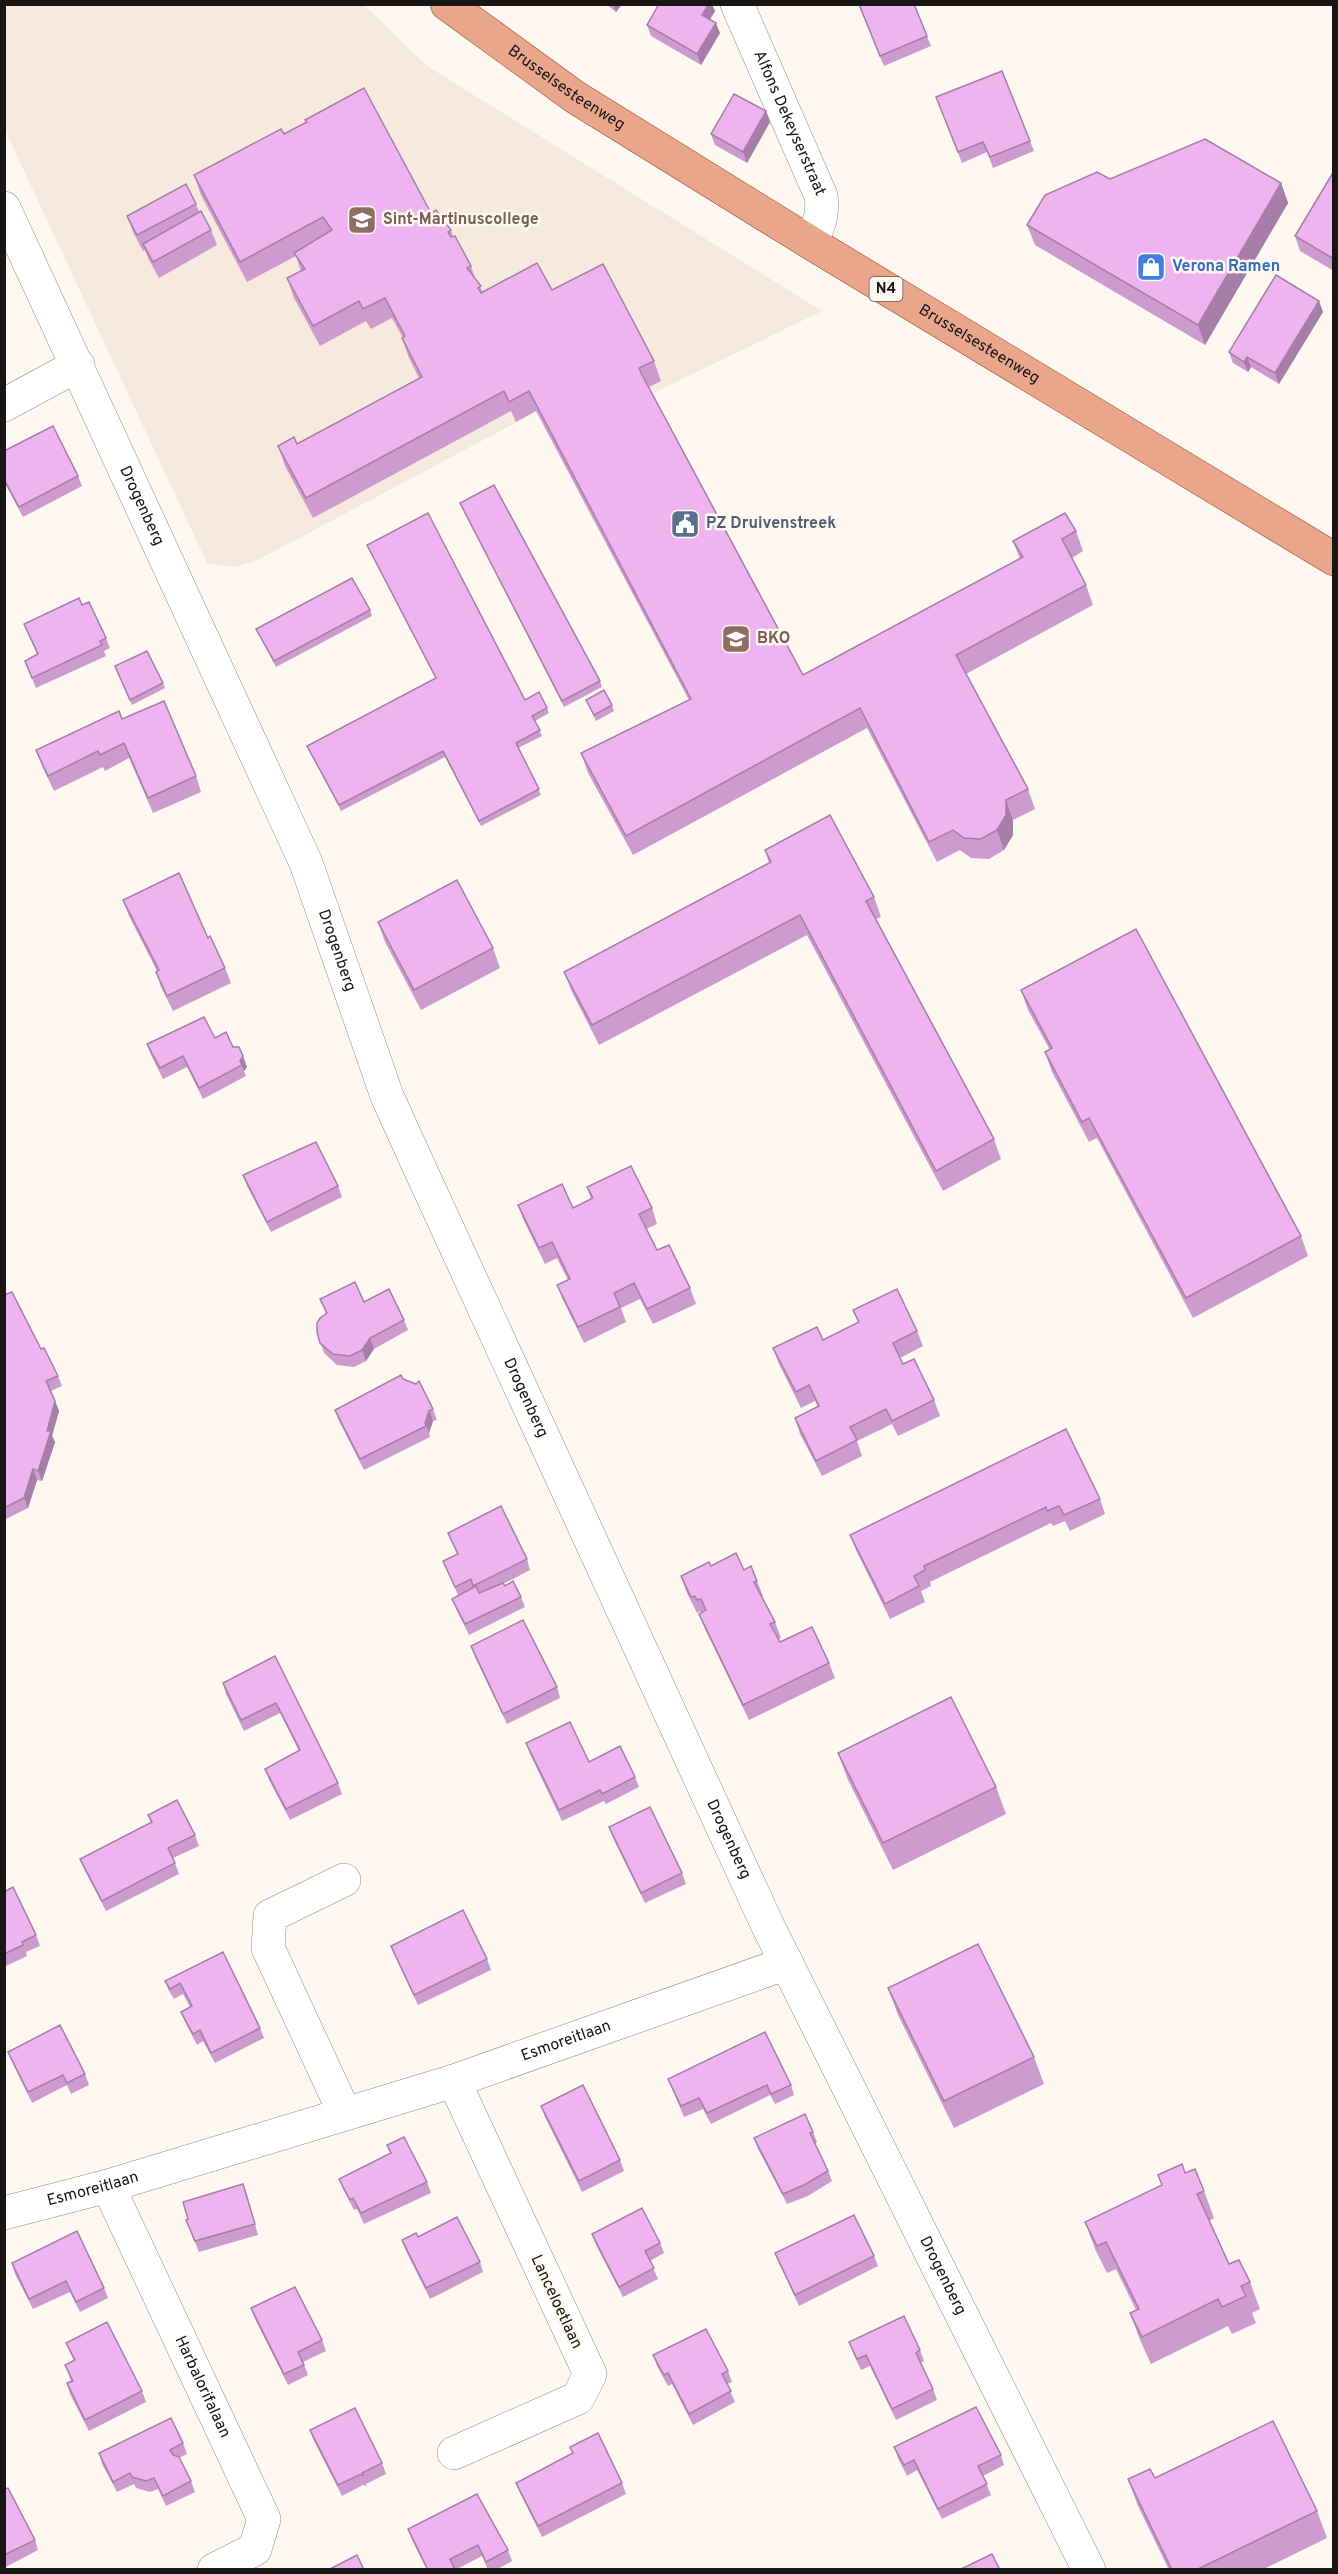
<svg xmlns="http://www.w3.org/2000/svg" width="1338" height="2574" font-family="Overpass,sans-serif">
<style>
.built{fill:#f5eadd}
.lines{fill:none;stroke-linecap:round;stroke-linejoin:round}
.minor-casing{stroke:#908a84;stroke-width:34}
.major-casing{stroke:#964d2f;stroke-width:34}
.minor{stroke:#fff;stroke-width:33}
.major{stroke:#e9a68b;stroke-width:33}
.wall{fill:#cd9bce}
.shaded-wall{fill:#a77ea7}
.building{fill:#eeb4ef;stroke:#a77ea7;stroke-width:1.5}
.labels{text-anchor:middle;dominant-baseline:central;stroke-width:5;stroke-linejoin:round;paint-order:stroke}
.shield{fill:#fef8f1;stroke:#5d5a56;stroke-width:1.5}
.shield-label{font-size:15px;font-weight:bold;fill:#181614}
.street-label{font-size:16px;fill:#181614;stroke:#fef8f1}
.education-label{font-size:16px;font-weight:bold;fill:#785e54;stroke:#fef8f1;text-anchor:start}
.shop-label{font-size:16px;font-weight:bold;fill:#366cbe;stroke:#fef8f1;text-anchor:start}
.service-label{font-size:16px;font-weight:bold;fill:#4e5e75;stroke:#fef8f1;text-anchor:start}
</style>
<rect width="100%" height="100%" fill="#fef8f1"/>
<!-- built -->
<polygon class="built" points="4,5 364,5 427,66 822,311 621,409 568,395 256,561 235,567 207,563 5,130"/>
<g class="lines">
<!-- minor casing -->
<g class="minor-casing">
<g id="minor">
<path id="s1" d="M737 4 821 196C824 214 818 227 811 243"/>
<path id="s2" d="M4 208 306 863 387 1096 416 1160 767 1924 1089 2570"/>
<polyline points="4,405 78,365"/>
<polyline points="344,1880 270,1916 268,1948 345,2114"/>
<path id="s3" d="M108 2186 264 2519 255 2549 214 2570"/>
<path id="s4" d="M4 2213 108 2186 454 2081 787 1963"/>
<polyline points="454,2453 578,2398 590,2374 454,2081"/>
</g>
</g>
<!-- major casing -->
<g class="major-casing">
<g id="major">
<path id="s5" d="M447 4 575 97 811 243 1334 559"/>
</g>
</g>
<!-- minor -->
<use href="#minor" class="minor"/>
<!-- major -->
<use href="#major" class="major"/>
</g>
<!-- wall -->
<g class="wall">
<polygon points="606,4 622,4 616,12"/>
<polygon points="858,4 914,4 931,46 884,66"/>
<polygon points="715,11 710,19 720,33 701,65 651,36 647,25"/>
<polygon points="940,108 1030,141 1034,151 993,168 987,152 962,163"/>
<polygon points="305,120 431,213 451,230 453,237 471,266 476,281 483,292 552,290 654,361 661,381 649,387 803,675 1020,559 1013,541 1076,531 1083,551 1072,558 1086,585 1093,605 966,674 1028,789 1035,809 1013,820 1013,835 1004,850 989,859 971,858 960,850 937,862 867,728 633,855 588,773 581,753 689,700 536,411 516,422 511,411 313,518 285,466 278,446 297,444 419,378 409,358 402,338 403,338 392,318 371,329 366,321 320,346 294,298 287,278 301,271 296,256 247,282 201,195 194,175 284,134 306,123"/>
<polygon points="770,122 747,163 715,145 711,134"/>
<polygon points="1334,171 1334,271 1300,251 1295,236"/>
<polygon points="1110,179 1281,183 1288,203 1205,345 1035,245 1027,225"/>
<polygon points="196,204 199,212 211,230 217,245 159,278 149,260 145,250 143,251 133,232 127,216"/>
<polygon points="1323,312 1279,384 1251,367 1248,372 1233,363 1229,352"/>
<polygon points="4,451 78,476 82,486 23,517 4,482"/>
<polygon points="460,503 600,681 602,687 564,707"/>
<polygon points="367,545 525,700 547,708 549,713 535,721 542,736 518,748 541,795 481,826 445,757 341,811 307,746 436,679"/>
<polygon points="82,605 106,638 110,648 104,651 106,656 36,688 25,661 37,654 24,624"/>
<polygon points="370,610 372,616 276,667 256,629"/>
<polygon points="117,672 163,683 165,688 132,705"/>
<polygon points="586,700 612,705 614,711 596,721"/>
<polygon points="122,719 196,776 201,792 153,813 129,758 105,771 103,767 54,791 42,766 36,750"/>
<polygon points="765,850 874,897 881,917 876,919 994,1139 1001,1159 943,1191 807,935 599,1045 572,992 564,972 769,863"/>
<polygon points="123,900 208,938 225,968 231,983 173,1011 161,987 156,972 157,971 129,916"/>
<polygon points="378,922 493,948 500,968 421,1010 385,942"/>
<polygon points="1021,990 1301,1236 1308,1256 1193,1318 1097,1138 1089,1142 1052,1072 1045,1052 1050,1050 1028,1010"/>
<polygon points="215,1038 233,1047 247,1067 244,1071 246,1076 203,1099 187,1067 163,1079 151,1055 147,1044"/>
<polygon points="243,1175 338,1186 342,1197 271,1232 247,1186"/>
<polygon points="587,1187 652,1208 657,1224 646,1229 657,1250 690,1288 696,1304 653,1324 640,1299 621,1308 626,1322 584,1343 563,1300 557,1285 568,1280 557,1258 545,1264 524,1221 518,1205 573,1208 591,1199"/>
<polygon points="4,1295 58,1376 62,1386 51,1391 59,1411 52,1436 55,1442 42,1481 37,1480 28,1508 4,1520"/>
<polygon points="320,1299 364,1302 404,1320 408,1330 374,1349 366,1361 354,1367 337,1365 324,1353 317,1332 326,1314"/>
<polygon points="853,1310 917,1331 923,1346 900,1358 903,1364 934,1400 940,1416 898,1436 892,1424 857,1441 862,1456 822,1476 800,1434 795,1418 818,1407 815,1401 801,1408 779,1364 773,1348 823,1340 858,1323"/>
<polygon points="403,1379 433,1409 437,1420 433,1421 429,1433 430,1437 364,1470 339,1421 335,1410"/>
<polygon points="1100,1499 1105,1514 1070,1531 1065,1521 1053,1526 1051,1523 930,1582 931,1586 921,1591 925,1602 890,1619 856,1550 850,1535"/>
<polygon points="448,1533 527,1559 530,1570 503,1584 505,1586 521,1597 525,1607 469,1635 456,1609 452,1599 458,1595 443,1561 457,1554"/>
<polygon points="711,1566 744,1570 757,1581 763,1596 761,1597 775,1622 781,1638 778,1639 780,1642 829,1663 835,1678 749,1720 705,1629 699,1614 701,1613 700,1611 697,1613 686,1591 681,1576"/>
<polygon points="471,1646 557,1687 560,1698 507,1724 475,1657"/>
<polygon points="275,1656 338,1783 342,1794 290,1820 269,1780 265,1769 299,1751 280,1713 244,1731 226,1694 223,1683"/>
<polygon points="526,1743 635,1777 639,1787 606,1804 604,1801 562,1821 530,1754"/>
<polygon points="838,1753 996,1787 1006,1814 893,1870 848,1780"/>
<polygon points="148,1815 195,1835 199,1846 173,1858 179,1874 106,1911 84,1869 80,1859 151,1823"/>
<polygon points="609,1827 682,1873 686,1884 645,1903 613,1838"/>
<polygon points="4,1892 36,1935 40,1946 26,1952 27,1956 4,1967"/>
<polygon points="391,1946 487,1959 491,1970 418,2005 395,1956"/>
<polygon points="223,1952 260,2028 264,2038 215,2063 203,2041 197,2045 185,2022 181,2012 190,2007 183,1994 174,1999 169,1991 165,1981"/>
<polygon points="888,1988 1034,2057 1044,2084 954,2128 898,2015"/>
<polygon points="8,2052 85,2074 89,2085 71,2094 67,2085 32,2103 12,2062"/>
<polygon points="668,2079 791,2085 794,2095 775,2104 770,2095 711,2124 703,2109 684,2117"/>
<polygon points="541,2106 620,2160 624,2171 582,2192 545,2117"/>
<polygon points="813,2132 817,2142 815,2144 828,2171 832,2181 808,2196 787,2204 758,2149 754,2138"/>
<polygon points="387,2145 427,2182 431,2193 364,2224 357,2209 354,2210 343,2189 339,2179 390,2153"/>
<polygon points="1185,2173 1204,2191 1214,2218 1209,2221 1229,2264 1250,2282 1260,2309 1252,2313 1256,2323 1232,2334 1228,2326 1151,2364 1140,2340 1130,2313 1136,2310 1116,2269 1107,2273 1095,2249 1085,2222 1162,2185 1158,2175"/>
<polygon points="247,2195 258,2235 199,2252 186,2220"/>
<polygon points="592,2234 660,2243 664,2253 650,2261 658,2279 623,2297 596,2245"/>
<polygon points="418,2237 480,2262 483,2272 430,2299 406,2251 402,2240"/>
<polygon points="775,2253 874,2256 878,2266 799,2306 779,2263"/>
<polygon points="12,2263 104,2288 108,2298 80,2312 70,2292 33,2309 15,2274"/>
<polygon points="251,2308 322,2340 326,2351 303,2362 308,2375 288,2385 255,2319"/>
<polygon points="849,2342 920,2350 924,2361 920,2363 933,2389 937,2400 896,2420 870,2366 861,2370 853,2353"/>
<polygon points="66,2343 142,2391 146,2402 89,2431 70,2394 67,2383 71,2381 65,2365 74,2361"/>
<polygon points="653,2355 728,2371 732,2382 727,2384 735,2402 693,2425 672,2384 668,2386 657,2366"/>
<polygon points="310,2430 382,2463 386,2474 366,2484 367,2486 363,2485 342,2496 314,2441"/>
<polygon points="183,2443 187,2454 179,2458 191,2481 195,2492 166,2506 158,2489 150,2492 136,2488 134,2484 117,2492 102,2464 99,2453"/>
<polygon points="570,2447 622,2483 626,2494 542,2537 520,2493 516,2483 572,2453"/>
<polygon points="894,2447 1001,2455 1004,2465 983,2476 991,2495 942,2519 917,2470 907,2476 898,2458"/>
<polygon points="1155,2478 1317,2511 1327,2538 1262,2570 1169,2570 1138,2506 1128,2479"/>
<polygon points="4,2489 35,2540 38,2550 4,2568"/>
<polygon points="408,2529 508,2550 512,2561 496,2570 488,2570 482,2556 455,2570 427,2570 412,2540"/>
</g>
<!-- shaded-wall -->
<g class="shaded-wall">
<polygon points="613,4 622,4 616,12"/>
<polygon points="709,4 712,4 715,11 706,26 702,15"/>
<polygon points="716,23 720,33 701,65 697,54"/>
<polygon points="766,111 770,122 747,163 743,152"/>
<polygon points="1281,183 1288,203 1205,345 1198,325"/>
<polygon points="1319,301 1323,312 1279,384 1275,373"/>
<polygon points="1247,357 1251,367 1248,372 1244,362"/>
<polygon points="1006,800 1013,820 1013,835 1004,850 997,830"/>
<polygon points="243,1056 247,1067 244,1071 240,1061"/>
<polygon points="370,1338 374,1349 366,1361 362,1350"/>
<polygon points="55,1401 59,1411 52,1436 55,1442 42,1481 38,1471 47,1431"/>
<polygon points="429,1411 433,1421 429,1433 425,1423"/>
<polygon points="33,1469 37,1480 28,1508 24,1498"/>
</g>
<!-- building -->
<g class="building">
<polygon points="659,4 709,4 702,15 716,23 697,54 647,25"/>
<polygon points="859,4 914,4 927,36 880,56"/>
<polygon points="1002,71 1030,141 990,157 983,142 958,152 936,97"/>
<polygon points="364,88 431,213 436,210 451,230 448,232 451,237 455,236 471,266 467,268 481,286 478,288 481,293 537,263 552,290 603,264 654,361 639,368 642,375 803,675 1023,557 1013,541 1065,513 1076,531 1062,539 1086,585 956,655 1028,789 1006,800 1006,815 997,830 981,839 964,838 953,830 929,842 860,708 626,836 581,753 691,699 529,391 509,402 504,391 306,498 278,446 294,437 297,444 422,377 402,338 405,336 385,298 363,309 359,301 313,326 287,278 305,269 294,253 332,230 323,217 240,262 194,175 281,129 284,134 307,122 305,120"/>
<polygon points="734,94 766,111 743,152 711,134"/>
<polygon points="1205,139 1281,183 1198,325 1027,225 1045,195 1097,172 1110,179"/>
<polygon points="1334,171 1334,259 1295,236"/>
<polygon points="186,184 196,204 137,235 127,216"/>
<polygon points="201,211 211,230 153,262 143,244"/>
<polygon points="1276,275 1319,301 1275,373 1247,357 1244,362 1229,352"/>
<polygon points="53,426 78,476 19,507 4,479 4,451"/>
<polygon points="494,485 600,681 562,701 460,503"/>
<polygon points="428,513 525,700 539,692 547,708 532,716 540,730 516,743 539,789 479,821 443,751 339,805 307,746 436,678 367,545"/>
<polygon points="352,578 370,610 274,661 256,629"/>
<polygon points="79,598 82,605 89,602 106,638 100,641 102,645 32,678 25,661 38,654 24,624"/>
<polygon points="147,651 163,683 130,700 115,666"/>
<polygon points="604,690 612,705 594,715 586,700"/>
<polygon points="164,701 196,776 148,798 124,743 100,755 98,751 48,776 36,750 119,711 122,719"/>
<polygon points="830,815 874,897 866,901 994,1139 936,1171 800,915 592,1025 564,972 771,862 765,850"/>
<polygon points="179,873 208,938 210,936 225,968 167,996 156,972 159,970 123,900"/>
<polygon points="457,880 493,948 414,990 378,922"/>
<polygon points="1136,929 1301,1236 1186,1298 1089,1118 1082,1122 1045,1052 1052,1048 1021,990"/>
<polygon points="204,1017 215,1038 226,1032 233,1047 239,1047 243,1056 240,1061 242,1065 199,1088 183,1056 160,1068 147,1044"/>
<polygon points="316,1142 338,1186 267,1222 243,1175"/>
<polygon points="631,1166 652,1208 639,1214 657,1250 669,1245 690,1288 647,1309 634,1283 614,1293 620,1307 578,1327 557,1285 570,1279 552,1242 539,1248 518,1205 562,1184 573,1208 593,1198 587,1187"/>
<polygon points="355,1282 364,1302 389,1289 404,1320 370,1338 362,1350 350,1356 333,1354 320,1343 317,1332 317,1323 320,1318 327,1313 320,1299"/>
<polygon points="897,1289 917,1331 893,1343 903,1364 914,1359 934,1400 892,1421 886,1409 850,1427 857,1440 816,1461 795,1418 819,1406 809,1385 796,1392 773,1348 817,1327 823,1340 859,1322 853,1310"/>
<polygon points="12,1292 41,1349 44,1348 58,1376 46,1381 55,1401 47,1431 51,1431 38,1471 33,1469 24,1498 4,1508 4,1295"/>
<polygon points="401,1375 403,1379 416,1384 419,1381 433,1409 429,1411 425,1423 426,1426 360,1459 335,1410"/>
<polygon points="1066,1429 1100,1499 1064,1515 1059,1506 1047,1511 1046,1507 924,1566 925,1570 914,1576 919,1586 885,1604 850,1535"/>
<polygon points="501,1506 527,1559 473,1586 471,1579 455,1587 443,1561 458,1554 448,1533"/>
<polygon points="736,1553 744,1570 751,1566 757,1581 754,1582 775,1622 770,1624 780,1642 812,1627 829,1663 743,1705 699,1614 706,1610 701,1599 697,1600 695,1596 691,1597 681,1576 709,1562 711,1566"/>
<polygon points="513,1581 521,1597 465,1624 452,1599 476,1586 479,1593 503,1583 505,1586"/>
<polygon points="523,1620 557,1687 503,1714 471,1646"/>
<polygon points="275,1656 338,1783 286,1809 265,1769 300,1750 276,1703 241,1720 223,1683"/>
<polygon points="951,1697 996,1787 883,1843 838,1753"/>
<polygon points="570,1722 589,1762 620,1746 635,1777 602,1794 600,1790 559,1810 526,1743"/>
<polygon points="177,1800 195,1835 168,1848 175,1863 102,1901 80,1859 152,1822 148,1815"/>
<polygon points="650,1807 682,1873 641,1893 609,1827"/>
<polygon points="13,1887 36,1935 22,1942 23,1945 4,1954 4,1892"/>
<polygon points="463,1910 487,1959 414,1995 391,1946"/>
<polygon points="978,1944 1034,2057 944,2101 888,1988"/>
<polygon points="223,1952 260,2028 211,2053 200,2030 193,2034 181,2012 192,2006 180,1983 170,1989 165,1981"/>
<polygon points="60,2025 85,2074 67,2083 63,2075 28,2092 8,2052"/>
<polygon points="765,2032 791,2085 771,2094 767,2085 707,2113 699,2098 681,2106 668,2079"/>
<polygon points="583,2085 620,2160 579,2181 541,2106"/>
<polygon points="805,2114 813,2132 810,2133 828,2171 804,2185 783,2194 754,2138"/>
<polygon points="404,2137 427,2182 361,2213 353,2198 350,2200 339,2179 391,2153 387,2145"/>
<polygon points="1182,2164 1185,2173 1195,2169 1204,2191 1197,2194 1229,2264 1239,2260 1250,2282 1241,2286 1246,2296 1222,2307 1218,2299 1142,2337 1130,2313 1139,2309 1106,2242 1097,2246 1085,2222 1162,2185 1158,2175"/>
<polygon points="243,2184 255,2224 195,2241 186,2220 188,2219 183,2202"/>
<polygon points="642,2208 660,2243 645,2251 654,2268 619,2287 592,2234"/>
<polygon points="854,2215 874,2256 795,2295 775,2253"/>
<polygon points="457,2217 480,2262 426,2288 402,2240 416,2233 418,2237"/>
<polygon points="77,2231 104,2288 76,2302 66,2281 29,2299 12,2263"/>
<polygon points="295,2287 322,2340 298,2352 304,2365 284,2374 251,2308"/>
<polygon points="904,2316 920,2350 916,2353 933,2389 892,2409 866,2355 857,2359 849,2342"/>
<polygon points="107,2322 142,2391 85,2420 67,2383 73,2381 65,2365 75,2360 66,2343"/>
<polygon points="706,2329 728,2371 722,2374 731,2391 689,2414 668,2373 664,2375 653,2355"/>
<polygon points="976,2407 1001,2455 978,2466 987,2484 938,2509 914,2460 904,2465 894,2447"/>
<polygon points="355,2408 382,2463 362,2473 363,2475 359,2475 338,2485 310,2430"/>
<polygon points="171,2418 183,2443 170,2450 173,2455 179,2457 191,2481 163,2496 154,2478 146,2481 132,2477 130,2473 113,2482 99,2453"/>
<polygon points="1273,2421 1317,2511 1198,2569 1199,2570 1172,2570 1128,2479 1150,2469 1155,2478"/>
<polygon points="598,2433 622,2483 538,2526 516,2483 573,2453 570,2447"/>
<polygon points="8,2488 35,2540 4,2555 4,2489"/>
<polygon points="477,2494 508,2550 486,2562 478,2545 450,2559 455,2570 428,2570 408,2529"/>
<polygon points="992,2554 1000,2570 959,2570"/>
<polygon points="357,2555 364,2570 328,2570"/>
</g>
<!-- icons -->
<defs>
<g id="school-square" transform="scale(1.5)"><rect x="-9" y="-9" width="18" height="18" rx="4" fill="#8d6e63" stroke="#fef8f1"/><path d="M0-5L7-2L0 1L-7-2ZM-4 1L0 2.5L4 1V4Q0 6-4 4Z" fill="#fff"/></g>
<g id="shop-square" transform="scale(1.5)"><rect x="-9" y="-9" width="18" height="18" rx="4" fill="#3f7fe0" stroke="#fef8f1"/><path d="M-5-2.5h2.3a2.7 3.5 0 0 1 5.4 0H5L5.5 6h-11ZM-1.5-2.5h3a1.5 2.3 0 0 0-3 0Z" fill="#fff"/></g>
<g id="civic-square" transform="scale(1.5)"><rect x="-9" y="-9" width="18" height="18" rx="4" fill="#5c6f8a" stroke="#fef8f1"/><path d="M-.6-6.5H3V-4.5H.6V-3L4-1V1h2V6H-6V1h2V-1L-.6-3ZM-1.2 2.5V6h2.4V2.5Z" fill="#fff"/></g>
</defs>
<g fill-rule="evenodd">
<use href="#school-square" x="362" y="220"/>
<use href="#shop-square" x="1151" y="267"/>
<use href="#civic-square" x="685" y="524"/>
<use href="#school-square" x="736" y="639"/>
</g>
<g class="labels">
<!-- shield labels -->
<rect class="shield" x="869.5" y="277" width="33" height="24" rx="4.5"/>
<g class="shield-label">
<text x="886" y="289">N4</text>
</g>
<!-- street labels -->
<g class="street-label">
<text stroke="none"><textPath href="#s5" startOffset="146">Brusselsesteenweg</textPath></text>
<text stroke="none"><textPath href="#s1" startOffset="130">Alfons Dekeyserstraat</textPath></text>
<text stroke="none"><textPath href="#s5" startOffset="632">Brusselsesteenweg</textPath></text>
<text stroke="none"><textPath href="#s2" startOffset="328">Drogenberg</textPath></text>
<text stroke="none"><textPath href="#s2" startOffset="814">Drogenberg</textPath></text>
<text stroke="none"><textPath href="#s2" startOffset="1300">Drogenberg</textPath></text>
<text stroke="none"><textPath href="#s2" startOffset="1786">Drogenberg</textPath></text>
<text stroke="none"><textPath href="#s4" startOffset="588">Esmoreitlaan</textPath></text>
<text stroke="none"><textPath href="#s4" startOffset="92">Esmoreitlaan</textPath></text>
<text stroke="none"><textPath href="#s2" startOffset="2272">Drogenberg</textPath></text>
<text transform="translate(556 2302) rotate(65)">Lanceloetlaan</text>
<text stroke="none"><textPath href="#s3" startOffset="222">Harbalorifalaan</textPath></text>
</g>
<!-- education labels -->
<g class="education-label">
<text x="383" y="220">Sint-Martinuscollege</text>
<text x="757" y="639">BKO</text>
</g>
<!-- shop labels -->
<g class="shop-label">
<text x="1172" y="267">Verona Ramen</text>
</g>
<!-- service labels -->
<g class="service-label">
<text x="706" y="524">PZ Druivenstreek</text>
</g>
</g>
<!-- border -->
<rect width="1338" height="2574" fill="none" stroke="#181614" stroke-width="12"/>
</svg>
